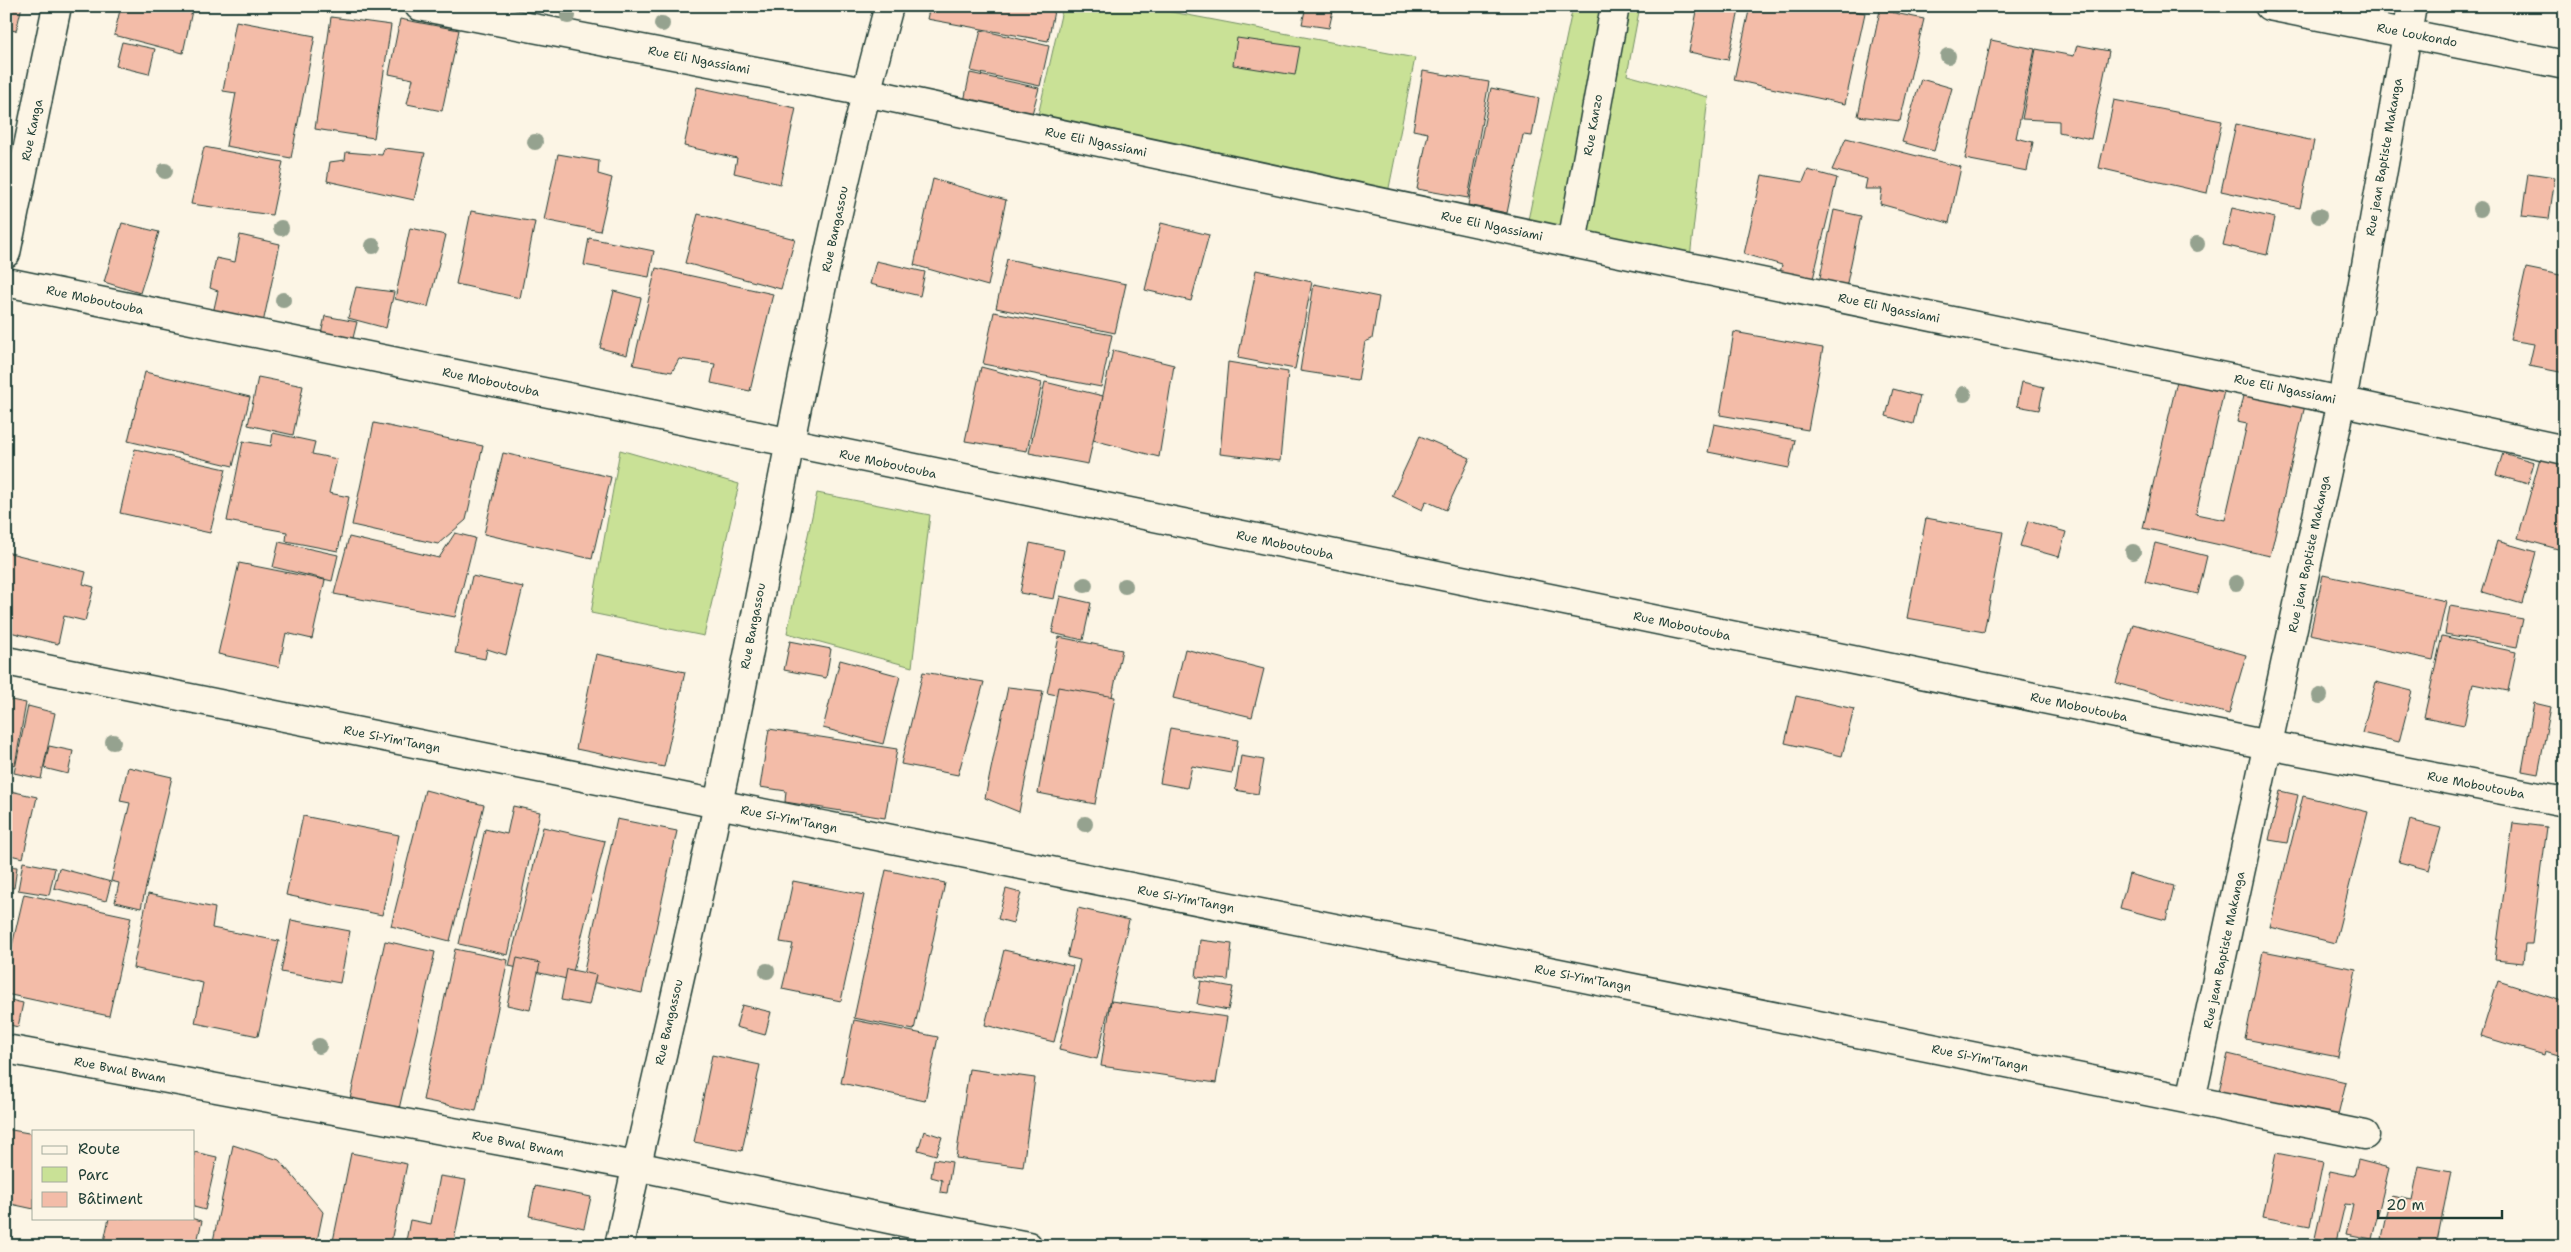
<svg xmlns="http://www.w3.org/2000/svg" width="2571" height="1252" font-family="'Shantell Sans',sans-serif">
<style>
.green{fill:#c9e196;stroke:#748f65}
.building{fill:#f3bca8;stroke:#1f3d34}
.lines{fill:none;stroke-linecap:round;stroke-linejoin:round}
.minor-casing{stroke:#1f3d34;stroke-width:31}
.minor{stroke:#fcf5e5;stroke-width:28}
.tree{fill:#95a28f}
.labels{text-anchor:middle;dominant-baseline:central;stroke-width:4;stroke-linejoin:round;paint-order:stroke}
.street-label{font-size:12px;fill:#1f3d34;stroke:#fcf5e5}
</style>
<rect width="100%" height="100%" fill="#fcf5e5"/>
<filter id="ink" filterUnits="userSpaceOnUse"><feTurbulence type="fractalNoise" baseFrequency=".02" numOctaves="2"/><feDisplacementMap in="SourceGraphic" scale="10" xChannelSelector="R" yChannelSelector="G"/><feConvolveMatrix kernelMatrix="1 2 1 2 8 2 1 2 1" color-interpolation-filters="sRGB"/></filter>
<g filter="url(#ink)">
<!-- green -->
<g class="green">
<polygon points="1063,6 1140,6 1415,58 1388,193 1036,124"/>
<polygon points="1573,6 1640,6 1627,75 1708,97 1689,267 1528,220"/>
<polygon points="620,450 739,484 704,636 591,613"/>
<polygon points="817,493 930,515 912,667 787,633"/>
</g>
<!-- building -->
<g class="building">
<polygon points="6,6 22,6 16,31 6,29"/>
<polygon points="121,6 193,6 183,53 114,35"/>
<polygon points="930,6 1055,6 1048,41 927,19"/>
<polygon points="1306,6 1334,6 1329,28 1302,24"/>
<polygon points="1698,6 1740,6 1728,60 1689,52"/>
<polygon points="1750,6 1831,6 1865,13 1845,104 1734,80"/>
<polygon points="1880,10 1924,19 1900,121 1858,116"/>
<polygon points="331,17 391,25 374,138 315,129"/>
<polygon points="400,19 459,30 442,111 407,104 413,79 389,74"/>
<polygon points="236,21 315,36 291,158 226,146 236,93 223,91"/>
<polygon points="981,30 1049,46 1040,86 971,71"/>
<polygon points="1237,38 1300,47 1295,75 1233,65"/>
<polygon points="1991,40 2035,49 2016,138 2033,142 2027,171 1965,159"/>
<polygon points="122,42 155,49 149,74 116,66"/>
<polygon points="2077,45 2109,51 2091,139 2059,132 2059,121 2022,119 2036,49 2074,56"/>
<polygon points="1423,71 1489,82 1468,198 1417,189 1428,133 1413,130"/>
<polygon points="970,73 1039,88 1029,125 962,111"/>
<polygon points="1921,79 1952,88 1934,151 1902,142"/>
<polygon points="697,87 796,108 780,184 734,173 737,158 684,146"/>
<polygon points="1491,88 1539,98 1532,136 1523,135 1507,213 1468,205"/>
<polygon points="2114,100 2222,121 2207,193 2099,168"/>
<polygon points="2236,124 2314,141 2300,208 2221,191"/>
<polygon points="1846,138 1961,167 1949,223 1880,204 1882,189 1865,189 1867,179 1832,170"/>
<polygon points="204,147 283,162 272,215 191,204"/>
<polygon points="384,148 425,153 414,200 327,181 330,162 345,160 346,152 382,155"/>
<polygon points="558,154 599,161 598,174 612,178 600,231 544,220"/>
<polygon points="1808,170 1837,178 1812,283 1779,276 1782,265 1744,254 1762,175 1803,182"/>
<polygon points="2528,173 2555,177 2549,219 2522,216"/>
<polygon points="933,179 1006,200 988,286 914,265"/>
<polygon points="2232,208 2275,218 2267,255 2223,245"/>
<polygon points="1834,210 1861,216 1844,297 1817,292"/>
<polygon points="471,211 535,222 520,298 456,284"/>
<polygon points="698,214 795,239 781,289 685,263"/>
<polygon points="122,223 159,232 140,293 104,282"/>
<polygon points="1161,223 1209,235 1191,301 1145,290"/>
<polygon points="410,228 446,235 428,307 395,299"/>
<polygon points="240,235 280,244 263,323 213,313 218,291 210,288 216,258 235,262"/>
<polygon points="589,238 654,251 649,277 584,265"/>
<polygon points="1007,259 1126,284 1115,333 996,308"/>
<polygon points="876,261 925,272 920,296 870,284"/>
<polygon points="656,268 773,294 750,391 711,383 715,364 679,359 672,372 633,365"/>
<polygon points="2526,268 2565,276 2565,373 2529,366 2534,344 2510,340"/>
<polygon points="1256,270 1312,282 1295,369 1238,358"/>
<polygon points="1314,284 1379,297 1372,339 1365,342 1358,380 1300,371"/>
<polygon points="356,287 394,292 386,328 348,318"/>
<polygon points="614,291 641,298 627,355 600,348"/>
<polygon points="994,312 1112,335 1101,387 983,364"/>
<polygon points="325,316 357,322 350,350 319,344"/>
<polygon points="1734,332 1823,348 1808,430 1720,415"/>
<polygon points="1113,350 1174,365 1159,457 1093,440"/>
<polygon points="1228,362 1288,372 1280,461 1220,454"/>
<polygon points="981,367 1042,383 1027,451 965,441"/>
<polygon points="145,372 250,397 233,466 128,441"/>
<polygon points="258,377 303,386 293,435 248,425"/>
<polygon points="2177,381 2224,391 2196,514 2225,520 2247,424 2237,422 2245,387 2306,401 2270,556 2143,528"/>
<polygon points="1045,382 1103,396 1088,464 1029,453"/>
<polygon points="2022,382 2044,387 2039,410 2017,406"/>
<polygon points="1893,389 1920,396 1913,424 1886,416"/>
<polygon points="374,423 483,446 466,520 438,544 352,525"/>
<polygon points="1714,424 1795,440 1789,468 1708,452"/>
<polygon points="273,433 315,442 312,454 337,459 329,493 349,497 338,551 286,541 287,532 227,521 243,441 271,446"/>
<polygon points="1420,436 1470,458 1446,510 1426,501 1422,510 1392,496"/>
<polygon points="135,449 226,469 210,533 120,513"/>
<polygon points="503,453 611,477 592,559 484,534"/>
<polygon points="2503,453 2534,462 2528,484 2496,475"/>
<polygon points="2540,458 2565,464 2565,551 2518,538"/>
<polygon points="1926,518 2003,532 1984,632 1907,618"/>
<polygon points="2028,521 2066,532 2059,557 2020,546"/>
<polygon points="455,533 475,538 455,617 334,594 349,537 439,558"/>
<polygon points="2497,541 2536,552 2522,604 2482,592"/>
<polygon points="279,542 338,555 332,581 273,567"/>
<polygon points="1030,543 1064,550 1054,599 1020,593"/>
<polygon points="2155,543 2207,556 2198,594 2145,582"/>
<polygon points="6,552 86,572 83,584 94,587 85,621 64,616 58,644 6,631"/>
<polygon points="239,563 325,580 312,639 286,633 279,667 218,654"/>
<polygon points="2323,575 2446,601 2433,660 2310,634"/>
<polygon points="472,576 523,587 506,655 487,649 485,659 455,653"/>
<polygon points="1060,596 1091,603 1083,640 1052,633"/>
<polygon points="2450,606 2523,619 2517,647 2445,634"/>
<polygon points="2133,624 2246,655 2229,714 2116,683"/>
<polygon points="2442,636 2516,652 2508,691 2473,684 2464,725 2424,717"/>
<polygon points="1059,637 1122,650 1110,706 1047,693"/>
<polygon points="790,641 831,649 826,678 784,670"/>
<polygon points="1185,649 1264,669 1252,717 1173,698"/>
<polygon points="596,654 685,672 664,767 576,749"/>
<polygon points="840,660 900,676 883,744 823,728"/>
<polygon points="923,672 984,682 958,775 901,764"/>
<polygon points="2376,682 2412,691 2399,742 2362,733"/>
<polygon points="1008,687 1043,691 1019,812 985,798"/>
<polygon points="1058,687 1115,697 1095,804 1038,793"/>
<polygon points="1796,696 1854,709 1842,756 1785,743"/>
<polygon points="6,699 26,703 15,765 6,763"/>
<polygon points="2534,703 2551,707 2538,774 2522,771"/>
<polygon points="28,706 55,713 41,779 14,773"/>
<polygon points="1170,728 1238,740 1232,773 1192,766 1187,788 1160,783"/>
<polygon points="769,729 897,749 885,818 785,802 786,791 760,787"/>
<polygon points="49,746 73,751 68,774 44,768"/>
<polygon points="1241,756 1264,760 1258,794 1235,790"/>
<polygon points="128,767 172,777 141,908 115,902 119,883 111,881 130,803 120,801"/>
<polygon points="6,790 37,797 23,858 6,854"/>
<polygon points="425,790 484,805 450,941 391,926"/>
<polygon points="2280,791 2298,795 2287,843 2269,840"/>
<polygon points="2303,796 2368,812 2335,943 2270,927"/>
<polygon points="513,806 540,812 508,955 459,944 485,829 507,834"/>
<polygon points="303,816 399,835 382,915 286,895"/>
<polygon points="617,819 677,831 642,993 582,980"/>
<polygon points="2410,820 2441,828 2429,870 2399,862"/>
<polygon points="2513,823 2547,827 2532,944 2525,944 2523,963 2495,960"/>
<polygon points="543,827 605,841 571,980 509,966"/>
<polygon points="23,862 55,868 49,895 18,890"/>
<polygon points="6,866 17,867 14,888 6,887"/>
<polygon points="59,868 111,882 106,901 54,888"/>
<polygon points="886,870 945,883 914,1030 854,1018"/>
<polygon points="2129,874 2174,886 2166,920 2120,908"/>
<polygon points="793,881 864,895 841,1001 782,989 793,944 780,942"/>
<polygon points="1006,889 1021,893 1013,923 998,919"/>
<polygon points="24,894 131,917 109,1016 6,994 6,972"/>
<polygon points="148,894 215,908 212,928 279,941 258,1036 195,1023 203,983 133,968"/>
<polygon points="1078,908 1129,920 1097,1059 1059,1050 1080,960 1067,957"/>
<polygon points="291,920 350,931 340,983 281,972"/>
<polygon points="1200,940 1232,944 1228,980 1196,977"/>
<polygon points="385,941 435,952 399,1109 350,1099"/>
<polygon points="455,949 508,960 476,1111 423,1100"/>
<polygon points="1004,950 1073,966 1054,1042 985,1025"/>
<polygon points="2263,951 2356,969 2338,1057 2245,1039"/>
<polygon points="517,958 540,963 530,1010 507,1005"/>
<polygon points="567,969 596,975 589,1005 561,1000"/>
<polygon points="1201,981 1233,987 1228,1010 1197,1004"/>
<polygon points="2498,981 2565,1002 2565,1057 2545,1051 2544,1055 2481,1036"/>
<polygon points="6,999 23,1003 18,1027 6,1024"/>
<polygon points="1111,1001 1227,1017 1216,1083 1101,1066"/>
<polygon points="742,1005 771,1012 765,1035 736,1027"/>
<polygon points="854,1020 938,1037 925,1101 841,1083"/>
<polygon points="2228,1054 2346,1082 2337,1119 2219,1091"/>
<polygon points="712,1055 760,1065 742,1151 694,1142"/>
<polygon points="969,1069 1035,1078 1023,1167 956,1158"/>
<polygon points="6,1129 34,1134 34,1209 6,1203"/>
<polygon points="924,1131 942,1137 936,1155 918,1150"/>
<polygon points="233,1145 279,1160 323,1212 316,1246 212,1246"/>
<polygon points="194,1152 217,1157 205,1210 194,1207"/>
<polygon points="351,1153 407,1164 390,1246 332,1246"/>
<polygon points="2276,1153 2323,1162 2310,1226 2263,1217"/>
<polygon points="934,1159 952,1162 947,1193 940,1192 942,1180 931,1177"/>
<polygon points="2358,1160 2389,1168 2372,1239 2346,1234 2353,1205 2345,1204 2336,1242 2315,1238 2330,1171 2354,1176"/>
<polygon points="2419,1166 2451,1172 2436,1246 2417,1246 2382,1239 2391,1196 2412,1200"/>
<polygon points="440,1176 466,1180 453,1246 405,1246 410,1220 431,1224"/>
<polygon points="535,1186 591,1197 584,1228 529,1216"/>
<polygon points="109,1218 190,1218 202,1221 196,1246 103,1246"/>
</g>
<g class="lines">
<!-- minor casing -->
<g class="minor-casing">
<g id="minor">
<polyline points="419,6 865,92 1572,243 2317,396 2565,450"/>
<polyline points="2269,6 2565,65"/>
<polyline points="1572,243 1615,6"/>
<polyline points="6,253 57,6"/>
<polyline points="6,282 2268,745 2565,802"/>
<polyline points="6,661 2365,1135"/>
<polyline points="6,1049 636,1166 908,1223 1028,1246"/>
<polyline points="2191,1100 2342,401 2412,6"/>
<path d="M619 1246C651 1098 687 952 718 804 774 538 817 269 889 6"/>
</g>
</g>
<!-- minor -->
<use href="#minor" class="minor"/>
</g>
<!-- trees -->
<g class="tree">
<circle cx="568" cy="16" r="8"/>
<circle cx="662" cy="24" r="8"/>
<circle cx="1948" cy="56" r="8"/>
<circle cx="535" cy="142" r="8"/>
<circle cx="165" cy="171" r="8"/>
<circle cx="2480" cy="209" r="8"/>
<circle cx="2319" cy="216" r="8"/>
<circle cx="281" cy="228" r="8"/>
<circle cx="2197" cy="244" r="8"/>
<circle cx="373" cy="246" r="8"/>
<circle cx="283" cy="300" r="8"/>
<circle cx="1964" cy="394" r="8"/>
<circle cx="2133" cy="552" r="8"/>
<circle cx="2236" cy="583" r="8"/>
<circle cx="1085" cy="585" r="8"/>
<circle cx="1125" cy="586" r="8"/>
<circle cx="2320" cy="696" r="8"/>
<circle cx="113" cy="742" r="8"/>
<circle cx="1085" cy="824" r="8"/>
<circle cx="767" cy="971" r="8"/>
<circle cx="319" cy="1046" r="8"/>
</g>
</g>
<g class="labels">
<!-- street labels -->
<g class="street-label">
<text transform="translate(2417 35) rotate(11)">Rue Loukondo</text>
<text transform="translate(699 60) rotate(11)">Rue Eli Ngassiami</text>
<text transform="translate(1593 125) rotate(-80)">Rue Kanzo</text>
<text transform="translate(32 130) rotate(-78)">Rue Kanga</text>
<text transform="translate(1096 142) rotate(12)">Rue Eli Ngassiami</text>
<text transform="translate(2384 157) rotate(-80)">Rue jean Baptiste Makanga</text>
<text transform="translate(1492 226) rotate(12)">Rue Eli Ngassiami</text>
<text transform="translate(835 229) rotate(-78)">Rue Bangassou</text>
<text transform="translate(95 300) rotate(12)">Rue Moboutouba</text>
<text transform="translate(1889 308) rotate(12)">Rue Eli Ngassiami</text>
<text transform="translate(491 382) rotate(12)">Rue Moboutouba</text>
<text transform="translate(2285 389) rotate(12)">Rue Eli Ngassiami</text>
<text transform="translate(888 464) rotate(12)">Rue Moboutouba</text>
<text transform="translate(1285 545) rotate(12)">Rue Moboutouba</text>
<text transform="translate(2309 554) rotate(-78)">Rue jean Baptiste Makanga</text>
<text transform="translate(753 626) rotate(-79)">Rue Bangassou</text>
<text transform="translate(1682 626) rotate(12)">Rue Moboutouba</text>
<text transform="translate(2079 707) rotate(12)">Rue Moboutouba</text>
<text transform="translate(392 739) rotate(11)">Rue Si-Yim'Tangn</text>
<text transform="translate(2476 785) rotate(11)">Rue Moboutouba</text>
<text transform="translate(789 819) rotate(11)">Rue Si-Yim'Tangn</text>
<text transform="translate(1186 899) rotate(11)">Rue Si-Yim'Tangn</text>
<text transform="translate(2224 950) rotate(-78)">Rue jean Baptiste Makanga</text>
<text transform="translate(1583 978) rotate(11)">Rue Si-Yim'Tangn</text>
<text transform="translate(669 1022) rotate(-77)">Rue Bangassou</text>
<text transform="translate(1980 1058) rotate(11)">Rue Si-Yim'Tangn</text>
<text transform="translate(120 1070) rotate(11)">Rue Bwal Bwam</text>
<text transform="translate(518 1144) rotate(11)">Rue Bwal Bwam</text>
</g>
</g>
<!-- margin -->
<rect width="2571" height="1252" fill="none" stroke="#fcf5e5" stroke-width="25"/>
<rect x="12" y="12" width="2546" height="1227" fill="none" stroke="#1f3d34" stroke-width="2" filter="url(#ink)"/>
<!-- legend -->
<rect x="32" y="1130" width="162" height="90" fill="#fcf5e5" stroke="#a4ab9e"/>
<rect x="42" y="1146" width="25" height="8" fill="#fcf5e5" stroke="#a4ab9e"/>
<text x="78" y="1154" font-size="15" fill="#1f3d34">Route</text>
<rect x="42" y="1167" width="25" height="15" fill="#c9e196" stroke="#a4ab9e"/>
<text x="78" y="1180" font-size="15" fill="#1f3d34">Parc</text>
<rect x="42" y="1192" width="25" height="15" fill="#f3bca8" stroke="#a4ab9e"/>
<text x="78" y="1204" font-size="15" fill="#1f3d34">Bâtiment</text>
<!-- scale -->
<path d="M2378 1210v8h124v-8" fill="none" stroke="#1f3d34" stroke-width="2.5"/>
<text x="2386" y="1210" font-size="15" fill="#1f3d34" stroke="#fcf5e5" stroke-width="4" paint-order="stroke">20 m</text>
</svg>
